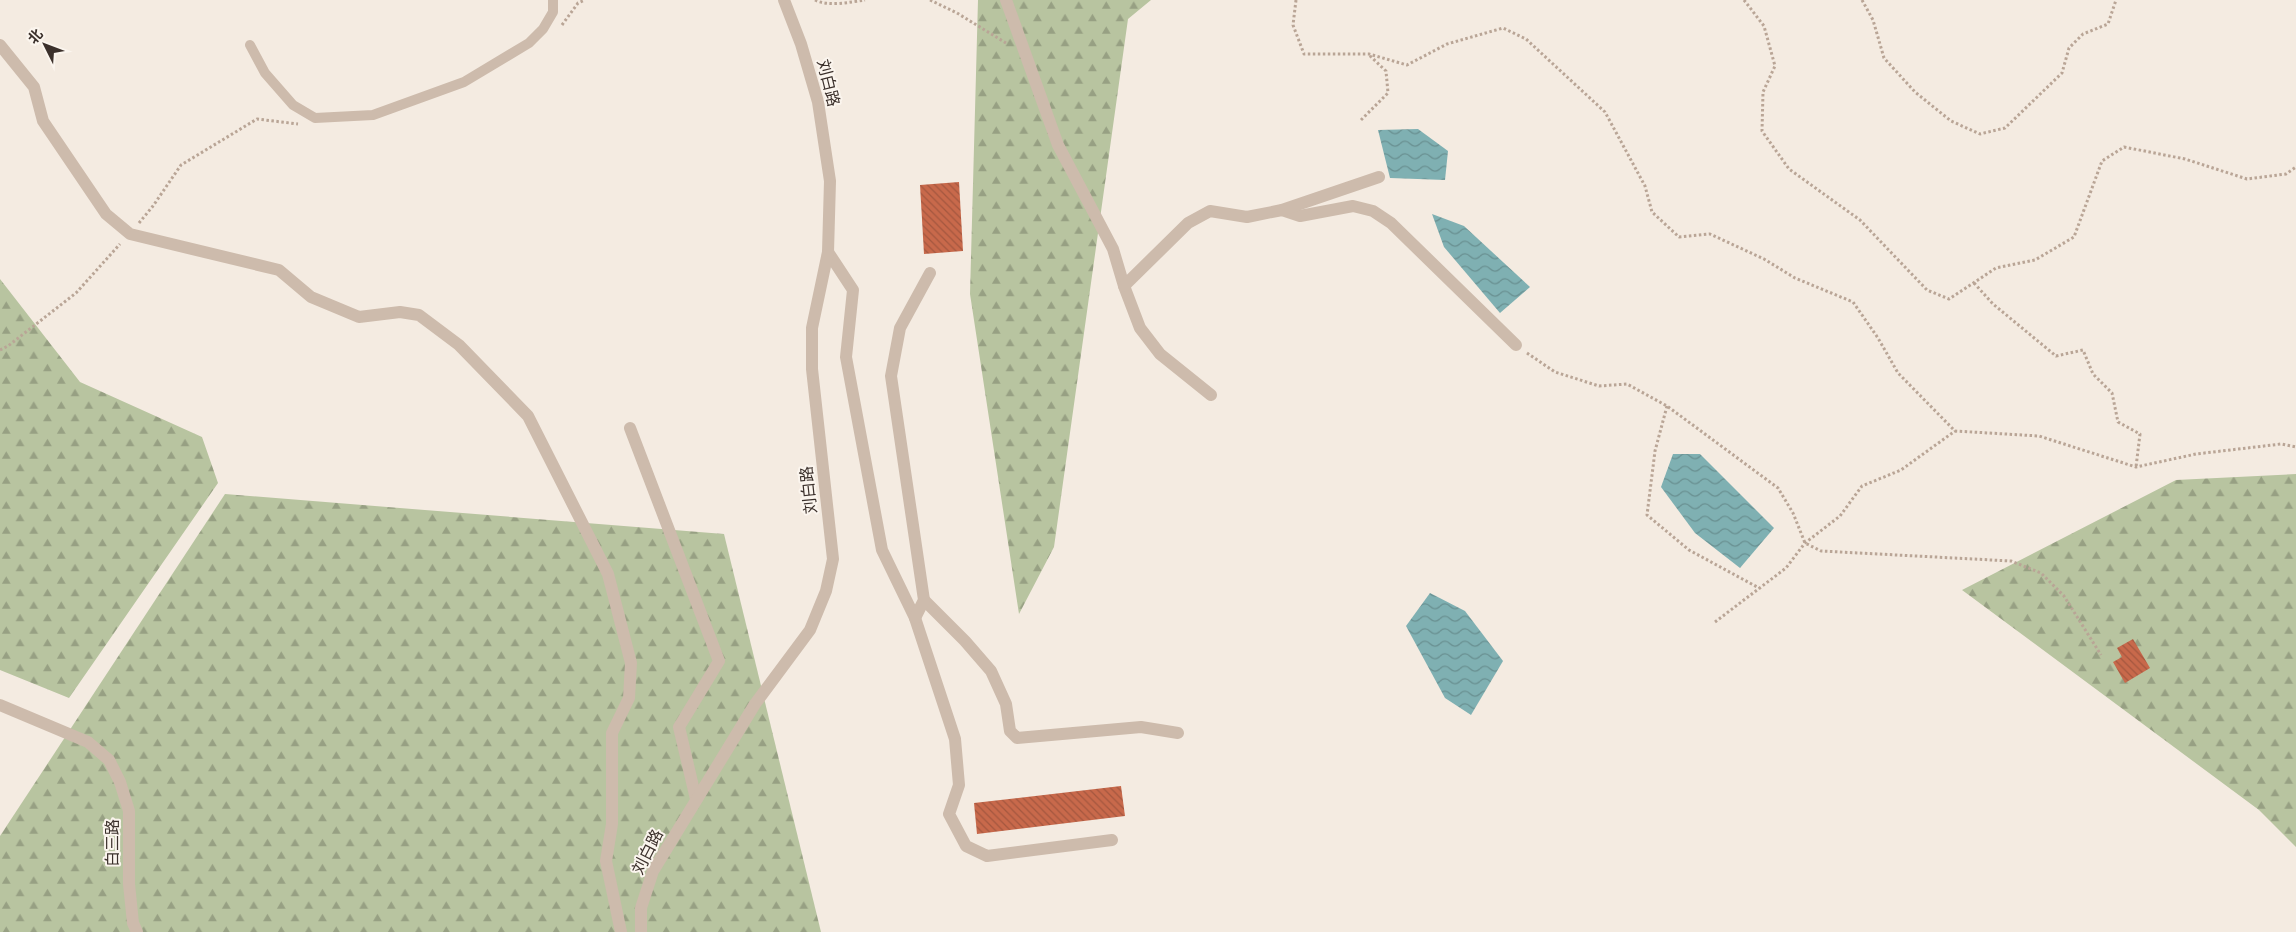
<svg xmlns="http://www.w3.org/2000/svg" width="2296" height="932" font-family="'Nunito Sans','Noto Sans SC',sans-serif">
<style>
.forest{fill:url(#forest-firs)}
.water{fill:url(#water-waves)}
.building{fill:url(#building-back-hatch)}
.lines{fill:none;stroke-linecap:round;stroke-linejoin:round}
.path{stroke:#b9a596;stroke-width:3;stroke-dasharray:2.5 2.5;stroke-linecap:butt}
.service{stroke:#cdbbac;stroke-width:10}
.minor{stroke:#cdbbac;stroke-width:12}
.tertiary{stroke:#cdbbac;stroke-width:12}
.labels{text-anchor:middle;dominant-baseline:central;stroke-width:4;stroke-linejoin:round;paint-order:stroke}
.street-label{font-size:16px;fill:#3b302b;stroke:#fbf5ee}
</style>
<defs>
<pattern id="forest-firs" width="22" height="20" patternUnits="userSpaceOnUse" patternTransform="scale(1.25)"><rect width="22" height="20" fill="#b8c4a0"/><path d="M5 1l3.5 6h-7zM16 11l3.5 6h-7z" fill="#97a083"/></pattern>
<pattern id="water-waves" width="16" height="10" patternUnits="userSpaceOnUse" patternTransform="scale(1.25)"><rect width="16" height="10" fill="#7fb0b2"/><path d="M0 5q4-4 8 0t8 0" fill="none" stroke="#699091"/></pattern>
<pattern id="building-back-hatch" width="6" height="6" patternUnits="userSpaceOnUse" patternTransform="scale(1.25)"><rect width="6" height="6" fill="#c8694b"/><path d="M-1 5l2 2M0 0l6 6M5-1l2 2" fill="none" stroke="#a4573f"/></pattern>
</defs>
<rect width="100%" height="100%" fill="#f4ebe1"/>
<!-- forest -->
<g class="forest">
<polygon points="978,0 1151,0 1128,19 1054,547 1019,614 970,294"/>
<polygon points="0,279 80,382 202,437 218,483 69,698 0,670"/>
<polygon points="2296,474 2296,847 2259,810 1962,590 2176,480"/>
<polygon points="225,494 724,534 821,932 0,932 0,836"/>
</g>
<!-- water -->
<g class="water">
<polygon points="1418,129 1448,151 1445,180 1390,178 1378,130"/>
<polygon points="1432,214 1464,226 1530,287 1500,313 1444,247"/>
<polygon points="1673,454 1700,454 1774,528 1740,568 1695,533 1661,487"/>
<polygon points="1430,593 1465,611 1503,661 1471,715 1445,698 1406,626"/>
</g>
<!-- building -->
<g class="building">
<polygon points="959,182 963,251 924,254 920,185"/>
<polygon points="2133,639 2150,668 2125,683 2113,662 2122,657 2117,648"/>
<polygon points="1121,786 1125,816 977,834 974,803"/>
</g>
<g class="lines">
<!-- path -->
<g class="path">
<path d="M815 0C828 7 851 2 865 0"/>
<polyline points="930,0 957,13 1006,43"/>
<polyline points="1296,0 1293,25 1304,54 1369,54 1407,65 1447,44 1503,28 1526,39 1605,112 1645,186 1652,212 1679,237 1710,234 1764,259 1795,278 1853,302 1878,338 1898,373 1955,431 2039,436 2136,467 2196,454 2281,444 2296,447"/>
<polyline points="1744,0 1764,26 1775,66 1763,92 1762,131 1789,169 1860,220 1927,290 1949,299 1996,268 2035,260 2074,237 2102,161 2124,147 2185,159 2247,179 2286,174 2296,167"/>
<polyline points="1862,0 1873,20 1884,58 1915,92 1951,121 1980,134 2005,128 2062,73 2069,48 2083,34 2108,24 2116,0"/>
<polyline points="562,25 578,3 585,0"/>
<polyline points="1361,120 1388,93 1386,71 1369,55"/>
<polyline points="139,223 153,206 181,165 257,119 298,124"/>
<polyline points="1974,283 1993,304 2056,356 2083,350 2093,374 2112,393 2118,422 2140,434 2136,467"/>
<polyline points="0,350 8,346 76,293 120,244"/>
<polyline points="1527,353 1555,372 1599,386 1627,384 1667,406 1778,488 1793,513 1805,543 1821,551 2011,561 2041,573 2064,596 2101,655"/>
<polyline points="1667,406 1655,451 1647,515 1689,550 1759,588"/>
<polyline points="1715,622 1786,568 1805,543 1840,516 1862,486 1901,470 1955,431"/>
</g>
<!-- service -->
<polyline class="service" points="250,45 265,73 293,105 315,118 373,115 464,82 529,43 543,29 553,12 553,0"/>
<!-- minor -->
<g class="minor">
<polyline points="1006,0 1058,145 1113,249 1124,286 1140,328 1160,354 1211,395"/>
<polyline points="0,45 34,87 43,121 106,214 130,234 279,270 311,297 359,317 400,312 419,315 459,345 528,416 608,574 631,663 629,698 612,733 612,824 606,861 621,932"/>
<polyline points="1282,210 1300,216 1353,206 1373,211 1391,223 1516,345"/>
<polyline points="828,252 853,290 846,357 882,550 915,618 955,739 959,785 949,814 966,846 987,856 1112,840"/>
<polyline points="1124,286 1188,223 1210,211 1247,217 1282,210 1379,177"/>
<polyline points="630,428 719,661 679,727 696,799"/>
<polyline points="924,600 965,641 991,671 1006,704 1010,731 1017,738 1141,727 1178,733"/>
<polyline points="915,618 924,600 891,376 900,328 930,273"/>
</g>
<!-- tertiary -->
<g class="tertiary">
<polyline points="0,705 88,742 109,760 120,782 129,811 129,884 133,923 137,932"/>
<polyline points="641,932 641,908 653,871 755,704 810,630 826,591 833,559 812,369 812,328 828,252 830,181 818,102 801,44 784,0"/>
</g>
</g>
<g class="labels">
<!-- street labels -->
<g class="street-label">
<text transform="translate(828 83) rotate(76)">刘白路</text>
<text transform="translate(809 490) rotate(-96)">刘白路</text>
<text transform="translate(113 843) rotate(-90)">白三路</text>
<text transform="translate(648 852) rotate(-63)">刘白路</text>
</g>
</g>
<!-- north arrow -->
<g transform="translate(45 45) rotate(312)" stroke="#fbf5ee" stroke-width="4" paint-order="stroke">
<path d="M0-4L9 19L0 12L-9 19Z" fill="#3b302b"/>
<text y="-8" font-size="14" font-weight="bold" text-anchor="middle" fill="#3b302b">北</text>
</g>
</svg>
